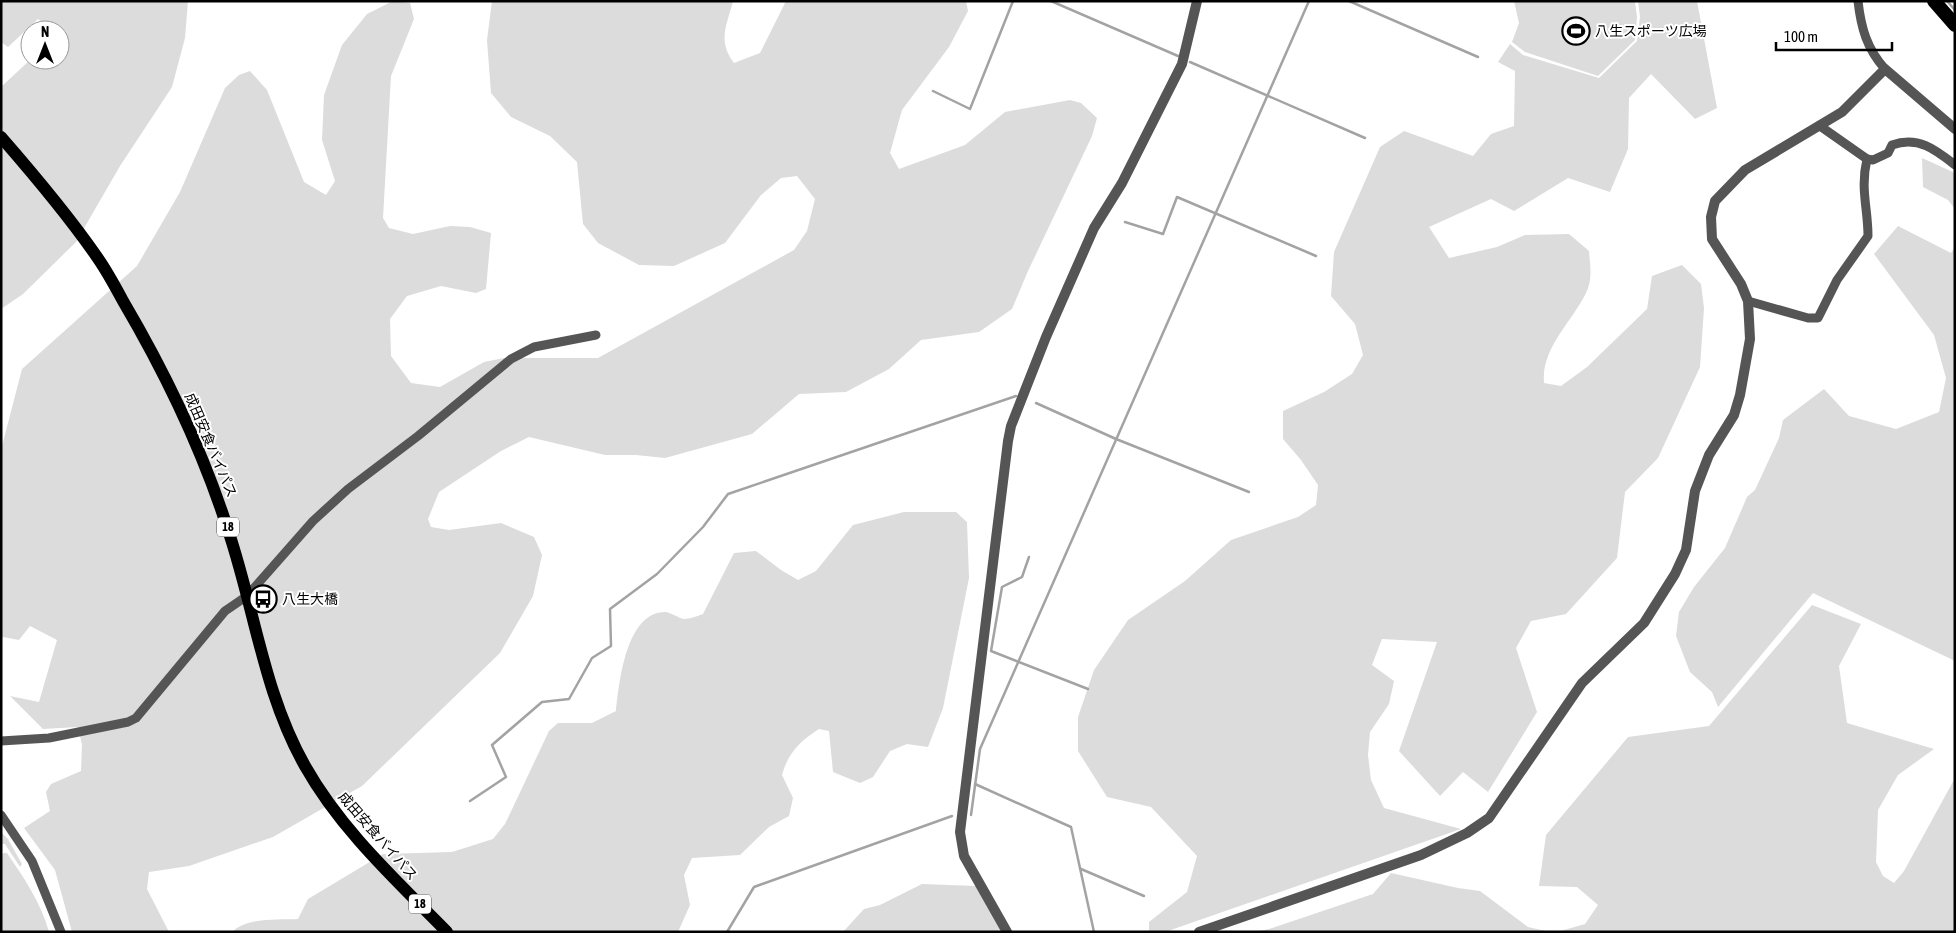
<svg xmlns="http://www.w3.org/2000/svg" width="1956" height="933" font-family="'Asap Condensed','Noto Sans JP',sans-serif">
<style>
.green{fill:#dcdcdc}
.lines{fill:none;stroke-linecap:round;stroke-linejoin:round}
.stream{stroke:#a3a3a3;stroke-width:2.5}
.minor{stroke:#555;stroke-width:9}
.tertiary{stroke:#555;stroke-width:10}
.primary{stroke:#000;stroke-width:12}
.trunk{stroke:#000;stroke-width:14}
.labels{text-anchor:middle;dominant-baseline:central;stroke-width:4;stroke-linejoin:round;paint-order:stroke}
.shield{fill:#fff;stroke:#4c4c4c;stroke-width:1}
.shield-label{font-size:12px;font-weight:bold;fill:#000}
.poi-label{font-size:14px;fill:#000;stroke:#fff;text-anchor:start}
.street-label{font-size:14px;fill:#000;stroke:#fff}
</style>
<rect width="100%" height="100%" fill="#fff"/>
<!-- green -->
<g class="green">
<polygon points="1,1 188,1 185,38 172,87 120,166 76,242 23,294 1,309 1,87 30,60 60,60 60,30 52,30 38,19 8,47 1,42"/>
<path d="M393 1 410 3 414 19 391 76 383 218 389 228 413 234 450 226 470 227 491 233 486 289 476 293 441 286 407 296 390 319 391 356 411 383 440 387 484 362 504 358H598L794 250 807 231 815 199 797 176 781 178 761 195 725 243 674 266 639 265 598 243 583 224 577 162 550 136 511 117 491 93 487 40 492 1H733C727 25 717 41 734 63L760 53 786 1H966L968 11 949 47 902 110 890 153 899 169 965 145 1005 112 1070 100 1081 103 1097 118 1092 136 1028 271 1012 309 979 332 921 340 889 369 846 392 799 394 752 434 665 458 636 455H605L529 437 501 451 439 492 428 519 431 527 449 530 501 523 534 537 542 555 533 596 500 653 362 786 273 837 189 866 149 872 147 889 169 932H72L55 870 24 828 50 811 46 792 51 784 81 771 82 745 78 727 43 729 10 696 39 702 57 640 30 626 19 640 3 637 1 641V450L22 369 137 266 180 192 225 88 239 75 250 71 267 90 304 182 326 195 335 181 322 140 324 95 342 45 367 14Z"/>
<polygon points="1514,1 1635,1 1637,17 1635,40 1598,76 1525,52 1512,42 1519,23"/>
<path d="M1638 1H1697L1717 108 1695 119 1651 74 1629 98 1628 149 1610 192 1568 178 1514 211 1491 199 1429 227 1449 258 1497 247 1525 235 1569 234 1589 251C1590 265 1593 279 1586 293 1572 322 1541 348 1544 383L1561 386 1587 367 1647 309 1652 276 1682 265 1701 284 1704 308 1700 367 1658 458 1625 492 1617 558 1566 614 1531 621 1516 648 1537 712 1488 792 1463 772 1440 796 1399 751 1437 642 1382 639 1372 665 1394 681 1389 704 1370 732 1368 755 1371 780 1384 808 1461 829 1165 932H1149V922L1187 892 1197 856 1151 807 1107 797 1078 751V717L1094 670 1128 620 1185 581 1231 540 1298 517 1316 505 1318 485 1301 460 1283 439V411L1324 392 1352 374 1363 355 1355 324 1331 296 1334 252 1380 147 1404 131 1473 156 1491 134 1514 126 1515 71 1498 62 1510 44 1523 55 1599 78 1637 41 1640 17Z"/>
<polygon points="1922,158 1955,173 1955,209 1948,200 1923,187"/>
<polygon points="1898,226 1951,253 1955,247 1955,661 1813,593 1718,707 1712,692 1690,672 1676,636 1679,612 1694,587 1725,548 1747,497 1755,490 1779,438 1783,420 1824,389 1849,416 1896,429 1939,412 1946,378 1934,335 1874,254"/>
<path d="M904 512H956L967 522 969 578 943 708 928 747 907 744 890 751 873 777 860 783 833 772 829 731 819 729C800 741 788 753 782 775L793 798 789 816 769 827 740 855 692 858 684 875 690 905 678 932H232C247 917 278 920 298 919L308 899 383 854 452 852 493 839 505 824 549 731 558 723H592L616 711C619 683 626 611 666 612 672 613 678 618 684 619 690 619 697 616 703 614L734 553 756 551 781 570 798 580 816 571 853 525Z"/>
<polygon points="1812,605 1861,624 1839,666 1847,723 1934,749 1898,775 1878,810 1876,862 1883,876 1894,883 1904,871 1955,778 1955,932 1557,932 1585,924 1598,905 1577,887 1539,886 1546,835 1628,737 1709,726"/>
<polygon points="1,832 8,839 22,864 20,867 5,844 1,844"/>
<path d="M4 853H7C24 878 41 903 49 932H1V855Z"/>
<polygon points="1391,873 1458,888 1480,891 1528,927 1550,932 1254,932 1269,929 1373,894"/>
<polygon points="922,884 976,886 1004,932 843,932 864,909 880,905"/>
</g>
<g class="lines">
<!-- stream -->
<g class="stream">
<polyline points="1051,1 1178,56"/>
<polyline points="1349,1 1478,57"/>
<polyline points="1947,1 1955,10"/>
<polyline points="1190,62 1365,138"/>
<polyline points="933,91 970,109 1013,1"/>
<polyline points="1125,222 1163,234 1177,197 1316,256"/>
<polyline points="1036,403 1116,439 1249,492"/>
<polyline points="1029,557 1022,577 1002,587 991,651 1088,689"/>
<polyline points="975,784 1071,827 1094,932"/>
<polyline points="470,801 506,777 492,745 542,702 569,699 592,658 611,646 610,609 657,574 703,527 728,494 1016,396"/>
<polyline points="971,815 980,749 1309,1"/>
<polyline points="1081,869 1144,896"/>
<polyline points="727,932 754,887 952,816"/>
</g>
<!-- minor -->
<g class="minor">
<path d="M1858 1C1861 28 1867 49 1885 69"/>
<path d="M1820 126 1867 159 1873 160 1888 153 1892 145C1918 136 1935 149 1955 165"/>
<path d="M1748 301 1808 318H1818L1837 280 1868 236C1868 208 1860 189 1867 159"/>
<polyline points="1,741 49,738 128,722 136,718 225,611 247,596 313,521 348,489 418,436 511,359 534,347 596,335"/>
<polyline points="1,815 32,861 61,932"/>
</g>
<!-- tertiary -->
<g class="tertiary">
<polyline points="1007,932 964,856 960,832 1008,441 1011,426 1046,337 1094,228 1122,183 1182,64 1197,1"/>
<polyline points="1199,932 1421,855 1467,833 1489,818 1582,683 1644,623 1675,574 1686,550 1695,491 1709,455 1734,415 1740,395 1750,339 1748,301 1741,284 1712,239 1711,217 1715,201 1745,170 1842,112 1885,69 1955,129"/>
</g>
<!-- primary -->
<path class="primary" d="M1 137C35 176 68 215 97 257 107 271 115 286 123 301 166 374 203 451 229 533 255 611 264 694 305 766 341 830 396 880 447 932"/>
<!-- trunk -->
<polyline class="trunk" points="1934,1 1955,25"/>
</g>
<!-- icons -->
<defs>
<g id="stadium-ring" transform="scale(1.4375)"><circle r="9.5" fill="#fff" stroke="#000" stroke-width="1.5"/><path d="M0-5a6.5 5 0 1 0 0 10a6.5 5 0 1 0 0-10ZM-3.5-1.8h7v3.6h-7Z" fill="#000"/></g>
<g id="bus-ring" transform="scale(1.4375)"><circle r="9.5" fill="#fff" stroke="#000" stroke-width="1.5"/><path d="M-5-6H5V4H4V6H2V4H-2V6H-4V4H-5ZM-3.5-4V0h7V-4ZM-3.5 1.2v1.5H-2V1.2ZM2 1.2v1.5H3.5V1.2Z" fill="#000"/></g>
</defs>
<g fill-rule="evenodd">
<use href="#stadium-ring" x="1576" y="31"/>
<use href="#bus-ring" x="263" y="599"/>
</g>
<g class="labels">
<!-- shield labels -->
<g class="shield">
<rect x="217" y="517.5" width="22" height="19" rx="4"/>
<rect x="409" y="894.5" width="22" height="19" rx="4"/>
</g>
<g class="shield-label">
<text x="228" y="527">18</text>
<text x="420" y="904">18</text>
</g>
<!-- poi labels -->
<g class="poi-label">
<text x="1595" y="31">八生スポーツ広場</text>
<text x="282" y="599">八生大橋</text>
</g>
<!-- street labels -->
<g class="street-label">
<text transform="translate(211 445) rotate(67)">成田安食バイパス</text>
<text transform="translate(378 836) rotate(49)">成田安食バイパス</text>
</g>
</g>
<!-- border -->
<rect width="1956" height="933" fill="none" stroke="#000000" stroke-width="5"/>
<!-- north arrow -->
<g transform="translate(45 45)"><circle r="24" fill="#ffffff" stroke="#999999"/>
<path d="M0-4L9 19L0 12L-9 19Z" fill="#000000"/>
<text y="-8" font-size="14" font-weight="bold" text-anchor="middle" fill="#000000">N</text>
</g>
<!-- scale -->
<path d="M1776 42v8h116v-8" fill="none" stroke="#000000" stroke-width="2.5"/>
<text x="1784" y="42" font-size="15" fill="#000000" stroke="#ffffff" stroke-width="4" paint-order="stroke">100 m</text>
</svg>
